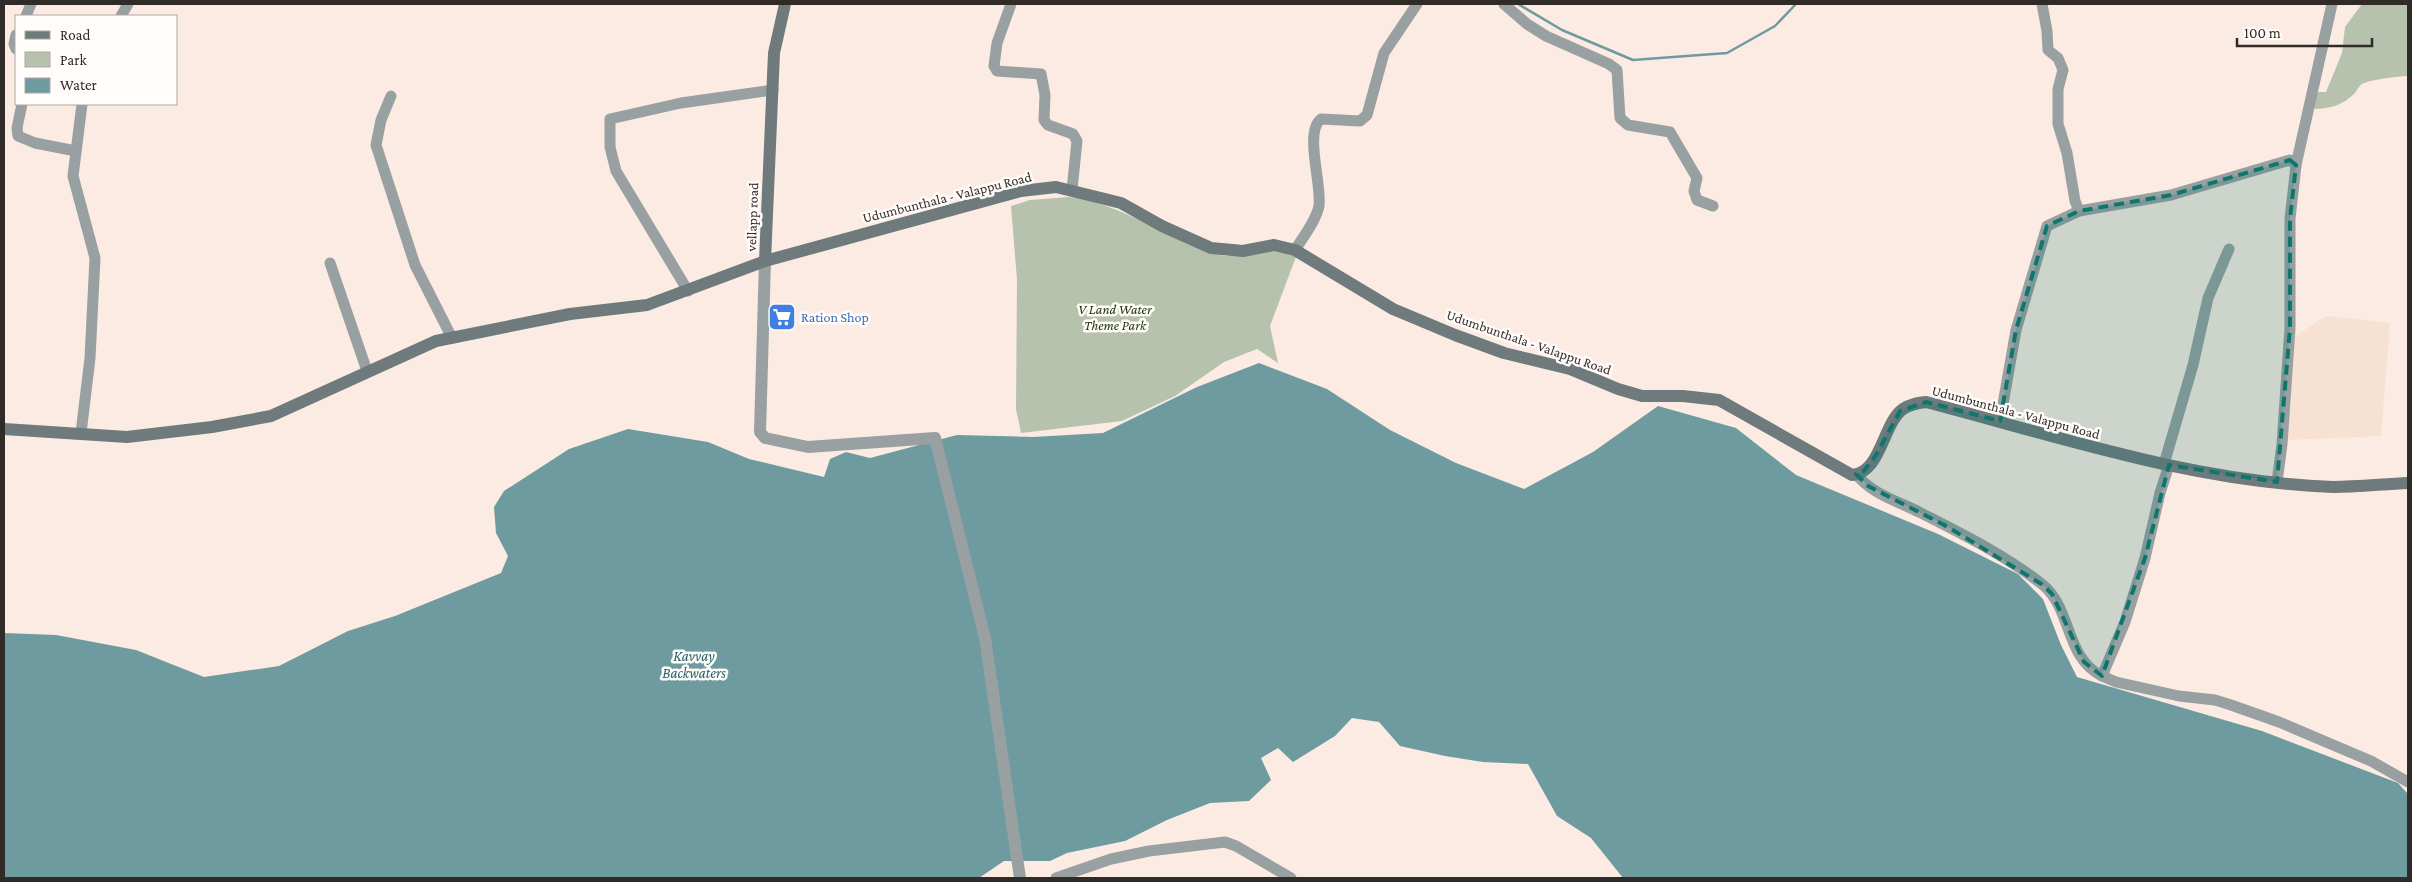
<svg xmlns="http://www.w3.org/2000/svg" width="2412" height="882" font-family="'Crimson Pro',serif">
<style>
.education{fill:#f6e1d2}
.green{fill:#b7c2ad}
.water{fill:#6e9b9f}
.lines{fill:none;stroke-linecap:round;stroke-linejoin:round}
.stream{stroke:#6e9b9f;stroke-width:2.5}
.minor{stroke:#98a0a1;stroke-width:11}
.tertiary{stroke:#98a0a1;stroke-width:12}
.secondary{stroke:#6e7a7c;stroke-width:12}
.marked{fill:#0f766e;fill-opacity:0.2;stroke:#0f766e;stroke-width:4;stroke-dasharray:10 6;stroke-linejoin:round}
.labels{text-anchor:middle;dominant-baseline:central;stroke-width:5;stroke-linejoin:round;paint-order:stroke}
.street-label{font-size:14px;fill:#312b28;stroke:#fffcfa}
.park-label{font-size:14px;font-style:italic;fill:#1f3300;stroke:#fffcfa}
.shop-label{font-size:14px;fill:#366cbe;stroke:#fffcfa;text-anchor:start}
.water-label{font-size:15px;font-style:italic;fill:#236267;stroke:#fffcfa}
</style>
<rect width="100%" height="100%" fill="#fcebe3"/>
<!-- education -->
<polygon class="education" points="2326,316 2390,323 2381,436 2285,440 2294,337"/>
<!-- green -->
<g class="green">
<path d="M2362 4H2408V76C2399 76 2369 80 2362 84 2359 86 2357 90 2355 93 2343 105 2332 108 2316 109L2312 107 2318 92H2326L2342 53 2345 27Z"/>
<path d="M1069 197C1123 203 1168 241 1220 255 1232 258 1249 252 1262 251 1273 250 1286 253 1297 254L1270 326 1278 363 1257 349 1224 362 1175 396 1122 421 1021 433 1016 409 1017 280 1011 206 1030 200Z"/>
</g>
<!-- water -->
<polygon class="water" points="1259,363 1327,389 1390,430 1456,463 1524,489 1593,452 1658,406 1736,428 1796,475 1938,534 2018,574 2043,599 2061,645 2077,677 2262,731 2398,783 2408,794 2408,878 1623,878 1591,838 1557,816 1528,764 1483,762 1445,756 1400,746 1379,722 1352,718 1335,736 1293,762 1278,748 1261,758 1271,780 1249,801 1210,803 1167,820 1125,841 1067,853 1050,861 1004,861 979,878 4,878 4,633 56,635 136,650 204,677 279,666 348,631 395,616 501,573 508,556 496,533 494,507 504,491 569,449 628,429 708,442 749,459 824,477 830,459 846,452 870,458 957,435 1033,437 1103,433 1197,387"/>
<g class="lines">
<!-- stream -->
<polyline class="stream" points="1518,4 1562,30 1633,60 1727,53 1775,26 1796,4"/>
<!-- minor -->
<g class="minor">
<polyline points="1011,4 997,43 994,66 997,71 1041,74 1045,95 1044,120 1048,125 1073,134 1077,141 1072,190"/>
<polyline points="1504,4 1527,24 1546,36 1609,64 1617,70 1620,118 1628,125 1670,132 1697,178 1694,191 1697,200 1713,206"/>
<polyline points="26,16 31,4"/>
<polyline points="121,16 128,4"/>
<polyline points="16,35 14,44 16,49"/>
<polyline points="391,96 381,120 376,145 415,265 452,338"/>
<polyline points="22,104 17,128 18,136 35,143 76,151"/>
<polyline points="2296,165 2332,4"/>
<polyline points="2079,211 2171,195 2290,160 2296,165 2290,219 2290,328 2282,444 2277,482"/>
<path d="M1295 250C1303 237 1316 221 1319 206 1322 184 1304 132 1321 119L1360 121 1367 115 1384 53 1417 4"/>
<polyline points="330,263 367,371"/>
<polyline points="688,291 616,171 610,147 610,119 681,103 773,90"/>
<polyline points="2000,421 2016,330 2047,226 2079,211 2075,201 2067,153 2058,124 2058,89 2063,70 2058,58 2048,50 2047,31 2042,4"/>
<polyline points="81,433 90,358 95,258 73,176 82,104"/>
<polyline points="2164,464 2193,365 2208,298 2229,249"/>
<polyline points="2169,465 2160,493 2145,558 2125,622 2102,676 2116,682 2179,696 2215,700 2231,705 2279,722 2371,761 2408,782"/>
<path d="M1856 474C1871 494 1900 502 1921 513 1962 534 2007 556 2043 585 2072 609 2065 658 2102 676"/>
<polyline points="1056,878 1111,859 1149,851 1225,842 1236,846 1291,878"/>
</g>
<!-- tertiary -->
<polyline class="tertiary" points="765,261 760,432 765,438 808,447 935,438 985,638 1020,878"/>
<!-- secondary -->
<g class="secondary">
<polyline points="765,261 774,53 785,4"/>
<path d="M4 429 127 437 212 427 271 416 436 341 570 314 647 305 765 261 1021 191 1056 187 1121 203 1162 226 1211 248 1243 251 1274 245 1295 250 1393 309 1455 335 1504 353 1570 369 1618 389 1642 396H1683L1719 400 1852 475C1881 473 1883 423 1903 409 1910 404 1918 403 1926 402 2060 437 2193 482 2333 487 2358 487 2383 484 2408 483"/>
</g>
</g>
<!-- marked area -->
<path class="marked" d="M2290 160 2296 165 2290 219V328L2277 482 2169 465 2145 558 2102 676 2084 662 2052 594 2043 585 1948 527 1868 486 1856 474 1864 471 1876 455 1900 411 1926 402 2000 421 2016 330 2047 226 2079 211 2171 195Z"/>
<!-- icons -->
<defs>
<g id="supermarket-square" transform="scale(1.4375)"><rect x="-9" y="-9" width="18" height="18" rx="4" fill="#3f7fe0" stroke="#fffcfa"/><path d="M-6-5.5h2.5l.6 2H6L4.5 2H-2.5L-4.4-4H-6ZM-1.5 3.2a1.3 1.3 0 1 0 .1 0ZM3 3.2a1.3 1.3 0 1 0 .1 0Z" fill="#fff"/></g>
</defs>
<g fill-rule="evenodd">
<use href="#supermarket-square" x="782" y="317"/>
</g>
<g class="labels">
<!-- street labels -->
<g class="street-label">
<text transform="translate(947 197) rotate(-14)">Udumbunthala - Valappu Road</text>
<text transform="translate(752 217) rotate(-88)">vellapp road</text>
<text transform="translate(1529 342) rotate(19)">Udumbunthala - Valappu Road</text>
<text transform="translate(2016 412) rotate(15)">Udumbunthala - Valappu Road</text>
</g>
<!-- park labels -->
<g class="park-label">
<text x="1115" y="309">V Land Water<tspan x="1115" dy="16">Theme Park</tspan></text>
</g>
<!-- shop labels -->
<g class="shop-label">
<text x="801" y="317">Ration Shop</text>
</g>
<!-- water labels -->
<g class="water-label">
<text x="694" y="656">Kavvay<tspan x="694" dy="17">Backwaters</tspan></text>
</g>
</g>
<!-- border -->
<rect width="2412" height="882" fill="none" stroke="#312b28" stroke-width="10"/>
<!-- legend -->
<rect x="15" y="15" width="162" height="90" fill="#fffcfa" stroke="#ada8a6"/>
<rect x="25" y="31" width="25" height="8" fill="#6e7a7c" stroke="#ada8a6"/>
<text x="60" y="40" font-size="15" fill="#312b28">Road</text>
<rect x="25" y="52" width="25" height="15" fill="#b7c2ad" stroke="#ada8a6"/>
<text x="60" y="65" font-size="15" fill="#312b28">Park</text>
<rect x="25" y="78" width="25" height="15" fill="#6e9b9f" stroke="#ada8a6"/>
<text x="60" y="90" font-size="15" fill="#312b28">Water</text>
<!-- scale -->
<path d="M2237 38v8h135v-8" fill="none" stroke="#312b28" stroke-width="2.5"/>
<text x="2244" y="38" font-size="15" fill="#312b28" stroke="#fffcfa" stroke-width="4" paint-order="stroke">100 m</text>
</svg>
